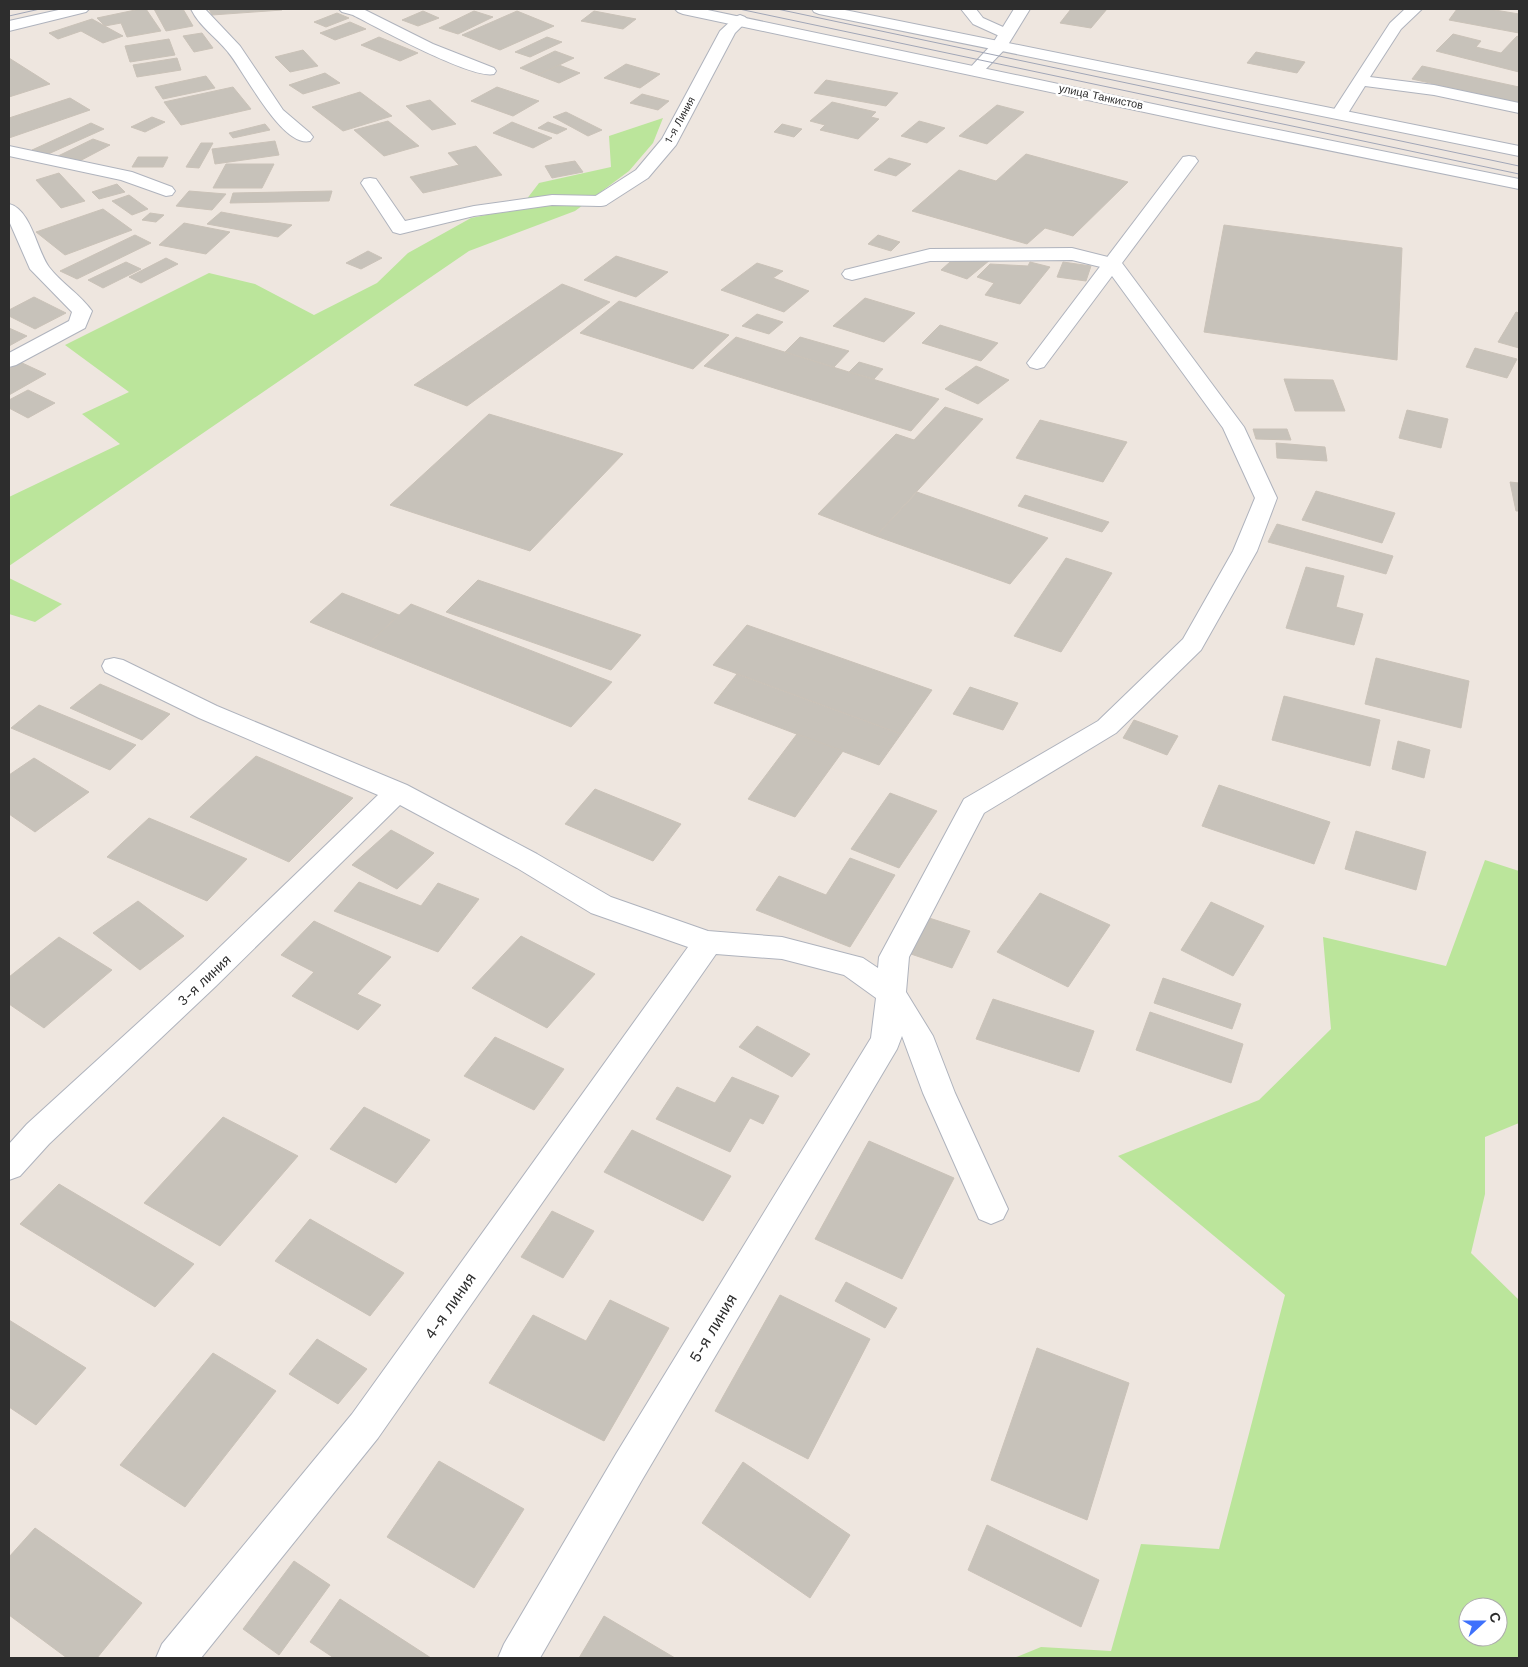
<svg xmlns="http://www.w3.org/2000/svg" width="1528" height="1667" font-family="'Work Sans',sans-serif">
<style>
.green{fill:#bbe59b;fill-rule:evenodd}
.building{fill:#c7c2ba;stroke:#cac2b8}
.lines{fill:none;stroke-linecap:round;stroke-linejoin:round}
.service-casing{stroke:#afb3bd;stroke-width:2}
.minor-casing{stroke:#afb3bd;stroke-width:2}
.secondary-casing{stroke:#afb3bd;stroke-width:2}
.service{fill:#fff;fill-rule:evenodd}
.minor{fill:#fff;fill-rule:evenodd}
.secondary{fill:#fff;fill-rule:evenodd}
.tram{stroke:#a1a6b7;stroke-width:1}
.labels{text-anchor:middle;dominant-baseline:central;stroke-width:5;stroke-linejoin:round;paint-order:stroke}
.far-street-label{font-size:11px;fill:#2d2d2d;stroke:#fff}
.street-label{font-size:14px;fill:#2d2d2d;stroke:#fff}
.near-street-label{font-size:16px;fill:#2d2d2d;stroke:#fff}
</style>
<rect width="100%" height="100%" fill="#eee6df"/>
<!-- green -->
<g class="green">
<polygon points="663,118 653,143 629,171 575,211 469,251 9,566 9,497 120,444 82,414 129,392 65,345 209,273 255,284 314,315 377,283 408,253 471,218 526,207 526,200 539,183 611,167 609,136"/>
<polygon points="9,578 62,604 35,622 9,614"/>
<path d="M1485 860 1519 871V1123L1485 1137V1194L1471 1253 1519 1300V1658H1014L1041 1647 1111 1651 1141 1544 1219 1549 1285 1295 1118 1156 1259 1100 1331 1029 1323 937 1446 966ZM1468 1607H1498V1637H1468Z"/>
</g>
<!-- building -->
<g class="building">
<polygon points="140,9 146,9 161,31 127,37 121,23 105,26 97,18"/>
<polygon points="154,9 183,9 193,26 166,31"/>
<polygon points="209,9 282,9 282,10 212,15"/>
<polygon points="1071,9 1107,9 1091,28 1060,23"/>
<polygon points="1457,9 1489,9 1519,14 1519,33 1449,20"/>
<polygon points="423,11 439,18 418,26 402,20"/>
<polygon points="474,11 493,17 458,34 439,28"/>
<polygon points="517,11 554,26 500,50 462,35"/>
<polygon points="594,11 636,19 623,29 581,21"/>
<polygon points="337,13 349,18 326,27 314,22"/>
<polygon points="92,19 123,36 103,43 81,31 58,39 49,33"/>
<polygon points="350,22 366,29 335,40 320,33"/>
<polygon points="202,33 213,48 194,52 183,36"/>
<polygon points="1453,34 1481,41 1476,47 1501,53 1517,36 1519,37 1519,72 1436,51"/>
<polygon points="379,37 418,53 400,61 361,45"/>
<polygon points="547,37 562,42 530,57 515,52"/>
<polygon points="169,39 175,55 130,62 125,46"/>
<polygon points="303,50 318,66 290,72 275,57"/>
<polygon points="555,51 574,58 538,75 520,68"/>
<polygon points="1256,52 1305,62 1297,73 1247,63"/>
<polygon points="9,58 50,84 9,97"/>
<polygon points="177,58 181,70 137,77 133,65"/>
<polygon points="626,64 660,74 640,88 604,78"/>
<polygon points="559,65 580,73 559,83 538,75"/>
<polygon points="1422,66 1519,87 1519,103 1412,79"/>
<polygon points="325,73 340,83 303,94 289,85"/>
<polygon points="206,76 215,88 163,99 155,87"/>
<polygon points="826,80 898,93 886,106 814,93"/>
<polygon points="233,87 251,109 181,125 164,102"/>
<polygon points="497,87 539,101 513,116 471,101"/>
<polygon points="360,92 392,116 343,131 312,107"/>
<polygon points="642,94 669,101 658,110 630,103"/>
<polygon points="70,98 90,110 9,138 9,118"/>
<polygon points="430,100 456,124 432,130 406,106"/>
<polygon points="832,102 876,112 871,117 879,119 858,139 820,130 825,125 810,121"/>
<polygon points="997,105 1024,112 987,144 959,136"/>
<polygon points="566,112 602,130 588,136 553,117"/>
<polygon points="152,117 165,122 145,132 131,127"/>
<polygon points="388,121 419,146 384,156 354,130"/>
<polygon points="919,121 945,128 927,143 901,136"/>
<polygon points="512,122 552,138 533,148 493,133"/>
<polygon points="548,122 567,129 557,134 538,128"/>
<polygon points="91,123 104,129 46,155 32,150"/>
<polygon points="265,124 270,130 233,138 229,133"/>
<polygon points="782,124 802,129 794,137 774,132"/>
<polygon points="93,139 110,145 74,164 56,157"/>
<polygon points="275,141 279,155 215,164 212,149"/>
<polygon points="201,143 213,143 199,168 186,167"/>
<polygon points="476,146 502,175 423,193 410,177 459,165 448,153"/>
<polygon points="1026,154 1128,182 1073,236 1045,228 1027,244 912,211 959,170 996,181"/>
<polygon points="138,157 168,157 163,167 132,167"/>
<polygon points="889,158 911,164 896,176 874,170"/>
<polygon points="575,161 583,172 552,178 545,166"/>
<polygon points="226,164 274,164 262,188 213,188"/>
<polygon points="59,173 85,201 61,208 36,180"/>
<polygon points="117,184 125,192 99,199 92,192"/>
<polygon points="189,191 226,194 212,210 176,206"/>
<polygon points="332,191 329,201 230,203 233,193"/>
<polygon points="129,195 148,209 132,215 112,201"/>
<polygon points="103,209 132,230 65,255 36,232"/>
<polygon points="221,212 292,225 278,237 207,224"/>
<polygon points="150,213 164,215 156,222 142,220"/>
<polygon points="184,223 230,232 206,254 159,245"/>
<polygon points="1224,225 1402,248 1397,360 1204,332"/>
<polygon points="135,235 151,243 77,279 60,271"/>
<polygon points="878,235 900,242 891,251 868,244"/>
<polygon points="368,251 382,258 361,269 346,263"/>
<polygon points="616,256 668,272 636,297 584,280"/>
<polygon points="166,258 178,264 141,283 129,277"/>
<polygon points="990,260 967,279 941,270 950,262"/>
<polygon points="126,262 141,269 103,288 88,280"/>
<polygon points="1030,262 1050,267 1020,304 985,295 994,283 977,277 990,264 1028,266"/>
<polygon points="1063,262 1091,266 1086,281 1057,277"/>
<polygon points="757,263 783,271 773,278 809,291 784,312 721,290"/>
<polygon points="562,284 610,302 467,406 414,385"/>
<polygon points="34,297 66,313 35,329 9,316 9,310"/>
<polygon points="865,298 915,313 884,342 833,326"/>
<polygon points="619,301 729,335 693,369 580,333"/>
<polygon points="1516,312 1519,313 1519,348 1498,342"/>
<polygon points="757,314 783,322 769,334 742,326"/>
<polygon points="940,325 998,343 981,361 922,343"/>
<polygon points="9,328 27,336 9,346"/>
<polygon points="736,337 849,372 939,399 911,431 704,366"/>
<polygon points="800,337 849,351 834,367 785,352"/>
<polygon points="1475,348 1517,359 1507,378 1466,367"/>
<polygon points="20,362 46,374 9,395 9,369"/>
<polygon points="859,362 883,369 874,379 849,372"/>
<polygon points="976,366 1009,380 978,404 945,389"/>
<polygon points="1284,379 1333,380 1345,411 1295,411"/>
<polygon points="28,390 55,403 28,418 9,408 9,400"/>
<polygon points="945,407 983,419 876,536 818,514 896,434 914,440"/>
<polygon points="1407,410 1448,419 1441,448 1399,438"/>
<polygon points="489,414 623,454 530,551 390,505"/>
<polygon points="1040,420 1127,442 1103,482 1016,458"/>
<polygon points="1253,429 1287,429 1291,440 1256,439"/>
<polygon points="1276,443 1325,447 1327,461 1277,458"/>
<polygon points="1510,482 1519,483 1519,511 1516,511"/>
<polygon points="1316,491 1395,513 1382,543 1302,520"/>
<polygon points="917,492 1048,538 1010,584 876,536"/>
<polygon points="1025,495 1109,522 1102,532 1018,506"/>
<polygon points="1277,524 1393,556 1386,574 1268,542"/>
<polygon points="1066,558 1112,573 1061,652 1014,636"/>
<polygon points="1306,567 1344,576 1336,607 1363,614 1354,645 1286,628"/>
<polygon points="478,580 641,635 611,670 446,612"/>
<polygon points="342,593 399,615 367,645 310,622"/>
<polygon points="411,604 612,682 571,727 367,645"/>
<polygon points="747,625 932,690 901,734 713,665"/>
<polygon points="1376,658 1469,681 1461,728 1365,704"/>
<polygon points="737,674 901,734 879,765 714,703"/>
<polygon points="100,684 170,714 142,740 70,708"/>
<polygon points="970,687 1018,703 1003,730 953,714"/>
<polygon points="1284,696 1380,720 1370,766 1272,740"/>
<polygon points="39,705 136,745 110,770 11,728"/>
<polygon points="1134,720 1178,736 1167,755 1123,738"/>
<polygon points="797,734 843,751 795,817 748,799"/>
<polygon points="1398,741 1430,750 1424,778 1392,769"/>
<polygon points="256,756 353,798 289,862 190,817"/>
<polygon points="34,758 89,792 35,832 9,814 9,775"/>
<polygon points="1219,785 1330,822 1314,864 1202,826"/>
<polygon points="595,789 681,824 653,861 565,824"/>
<polygon points="890,793 937,811 899,868 851,849"/>
<polygon points="149,818 247,859 207,901 107,857"/>
<polygon points="391,830 434,853 397,889 352,865"/>
<polygon points="1356,831 1426,852 1416,890 1345,869"/>
<polygon points="850,858 895,875 850,947 756,910 779,876 826,895"/>
<polygon points="359,882 421,906 438,883 479,899 438,952 334,911"/>
<polygon points="1040,893 1110,925 1068,987 997,952"/>
<polygon points="138,901 184,936 140,970 93,933"/>
<polygon points="1211,902 1264,926 1233,976 1181,950"/>
<polygon points="926,917 970,931 952,968 908,953"/>
<polygon points="314,921 391,957 357,994 381,1005 358,1030 292,996 314,972 281,955"/>
<polygon points="521,936 595,974 547,1028 472,988"/>
<polygon points="59,937 112,970 44,1028 9,1004 9,977"/>
<polygon points="1163,978 1241,1004 1232,1029 1154,1003"/>
<polygon points="993,999 1094,1031 1079,1072 976,1039"/>
<polygon points="1150,1012 1243,1044 1231,1083 1136,1050"/>
<polygon points="757,1026 810,1054 792,1077 739,1047"/>
<polygon points="495,1037 564,1069 534,1110 464,1076"/>
<polygon points="732,1077 779,1096 763,1124 750,1118 730,1152 656,1119 677,1087 715,1103"/>
<polygon points="364,1107 430,1140 396,1183 330,1149"/>
<polygon points="223,1117 298,1156 220,1246 144,1203"/>
<polygon points="632,1130 731,1176 703,1221 604,1172"/>
<polygon points="869,1141 954,1178 902,1279 815,1239"/>
<polygon points="59,1184 194,1264 155,1307 20,1224"/>
<polygon points="552,1211 594,1231 563,1278 521,1257"/>
<polygon points="310,1219 404,1273 370,1316 275,1261"/>
<polygon points="846,1282 897,1308 885,1328 835,1301"/>
<polygon points="780,1295 870,1339 808,1459 715,1411"/>
<polygon points="610,1300 669,1328 604,1441 489,1383 533,1315 586,1341"/>
<polygon points="9,1320 86,1368 36,1425 9,1407"/>
<polygon points="317,1339 367,1369 338,1404 289,1374"/>
<polygon points="1037,1348 1129,1383 1087,1520 991,1480"/>
<polygon points="213,1353 276,1391 185,1507 120,1465"/>
<polygon points="439,1461 524,1509 474,1588 387,1537"/>
<polygon points="743,1462 850,1535 810,1598 702,1523"/>
<polygon points="987,1525 1099,1580 1081,1627 968,1570"/>
<polygon points="35,1528 142,1603 97,1658 67,1658 9,1615 9,1557"/>
<polygon points="294,1561 330,1585 279,1655 243,1629"/>
<polygon points="340,1599 431,1658 334,1658 310,1642"/>
<polygon points="604,1616 675,1658 579,1658"/>
</g>
<g class="lines">
<!-- service casing -->
<g class="service-casing">
<g id="service">
<polygon points="961,9 976,9 983,18 1012,31 1014,34 1012,37 1006,39 973,24"/>
<polygon points="1405,9 1422,9 1401,29 1370,77 1434,85 1519,103 1519,113 1434,95 1365,86 1345,118 1333,118 1331,114 1390,23"/>
<polygon points="9,146 132,172 172,187 175,191 172,195 166,196 121,180 9,156"/>
<polygon points="370,178 376,179 405,221 474,206 552,195 600,196 606,197 609,201 606,205 600,206 552,205 474,216 400,234 393,232 361,183 364,179"/>
<polygon points="1072,248 1120,260 1122,264 1120,268 1113,270 1072,260 930,261 852,280 845,278 842,274 845,270 930,249"/>
</g>
</g>
<!-- minor casing -->
<g class="minor-casing">
<g id="minor">
<path d="M191 9H205L240 46 283 110 310 133 313 137 310 141C282 148 244 71 228 52 216 37 199 26 191 9Z"/>
<path d="M339 9H363L433 44 494 68 496 71 494 74C473 80 376 27 353 15L342 12Z"/>
<polygon points="1014,9 1030,9 1006,48 982,73 970,73 968,70 993,43"/>
<polygon points="740,15 745,17 748,20 735,33 676,145 648,178 606,205 600,206 594,205 591,201 594,197 636,170 662,139 720,31 735,17"/>
<polygon points="1189,156 1195,157 1198,161 1122,263 1244,427 1277,498 1257,551 1201,650 1116,733 984,813 909,957 906,992 933,1036 955,1093 1008,1209 1003,1219 991,1224 979,1219 923,1093 902,1036 897,1049 642,1480 540,1658 498,1658 504,1644 616,1454 871,1038 876,998 844,975 782,959 716,954 378,1438 201,1658 156,1658 162,1644 352,1414 688,947 591,913 517,868 400,805 216,986 49,1144 20,1176 9,1180 9,1144 27,1124 196,970 378,795 199,718 105,672 102,666 105,660 114,658 123,660 217,706 407,785 537,854 611,897 708,931 782,937 863,958 878,968 879,957 964,799 1098,721 1183,639 1233,551 1255,498 1223,428 1112,276 1044,367 1037,369 1030,367 1027,363 1183,157"/>
<path d="M9 204C31 209 37 251 49 267 61 283 80 294 92 311L85 328 16 365 9 367V353L69 321 72 312 30 269 9 221Z"/>
</g>
</g>
<!-- secondary casing -->
<g class="secondary-casing">
<g id="secondary">
<polygon points="63,9 89,9 86,12 9,31 9,21"/>
<polygon points="675,9 703,9 1224,119 1519,179 1519,189 1224,129 683,14 678,12"/>
<polygon points="812,9 840,9 1519,146 1519,156 819,14 814,12"/>
</g>
</g>
<!-- service -->
<use href="#service" class="service"/>
<!-- minor -->
<use href="#minor" class="minor"/>
<!-- secondary -->
<use href="#secondary" class="secondary"/>
<!-- tram -->
<g class="tram">
<polyline points="739,9 1519,174"/>
<polyline points="777,9 1519,166"/>
<polyline points="9,16 40,9"/>
</g>
</g>
<g class="labels">
<!-- far-street labels -->
<g class="far-street-label">
<text transform="translate(1101 97) rotate(12)">улица Танкистов</text>
<text transform="translate(680 120) rotate(-61)">1-я Линия</text>
</g>
<!-- street labels -->
<g class="street-label">
<text transform="translate(204 980) rotate(-43)">3-я линия</text>
</g>
<!-- near-street labels -->
<g class="near-street-label">
<text transform="translate(450 1306) rotate(-55)">4-я линия</text>
<text transform="translate(713 1328) rotate(-59)">5-я линия</text>
</g>
</g>
<!-- border -->
<rect width="1528" height="1667" fill="none" stroke="#2d2d2d" stroke-width="20"/>
<!-- north arrow -->
<g transform="translate(1483 1622) rotate(69)"><circle r="24" fill="#ffffff" stroke="#ababab"/>
<path d="M0-4L9 19L0 12L-9 19Z" fill="#3e71fc"/>
<text y="-8" font-size="14" font-weight="bold" text-anchor="middle" fill="#2d2d2d">С</text>
</g>
</svg>
